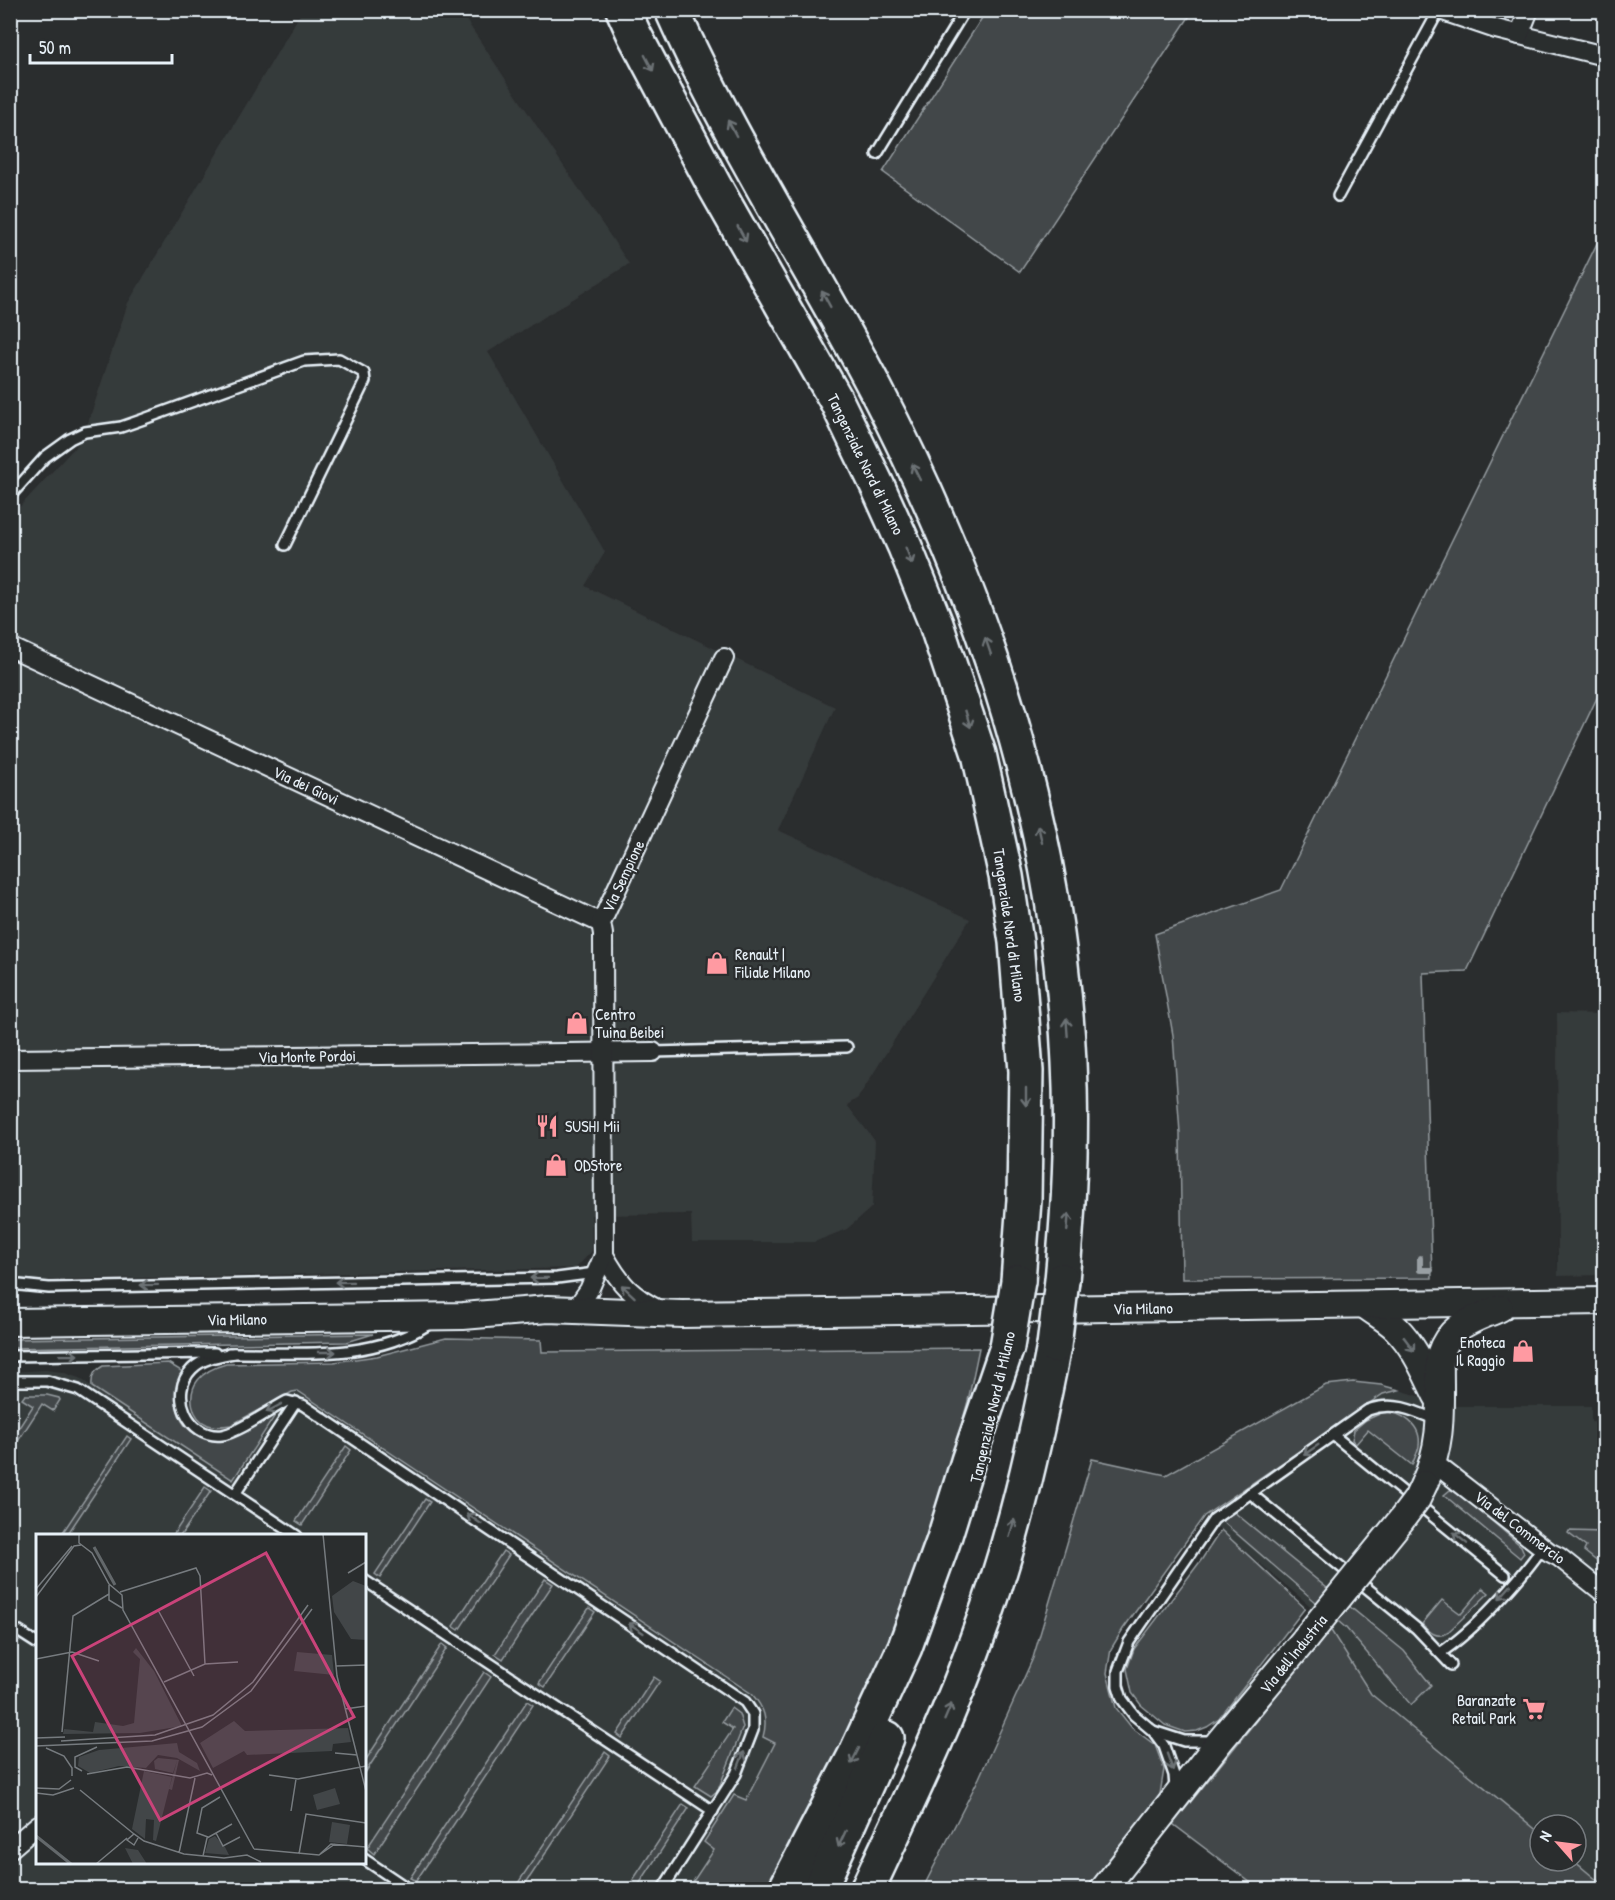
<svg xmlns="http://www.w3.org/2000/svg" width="1615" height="1900" font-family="'Patrick Hand',sans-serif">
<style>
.built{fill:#363a3b;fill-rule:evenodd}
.green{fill:#424648;stroke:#959ca0;stroke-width:1.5}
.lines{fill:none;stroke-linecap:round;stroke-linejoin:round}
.stream{stroke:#989fa3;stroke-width:6}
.lane-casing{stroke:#e8f1f8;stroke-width:14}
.street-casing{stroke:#e8f1f8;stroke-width:22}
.secondary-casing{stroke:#e8f1f8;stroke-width:30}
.highway-casing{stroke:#e8f1f8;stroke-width:38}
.lane{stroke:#2a2d2e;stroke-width:9}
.street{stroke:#2a2d2e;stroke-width:18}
.secondary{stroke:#2a2d2e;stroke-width:26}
.highway{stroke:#2a2d2e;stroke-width:33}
.secondary-bridge-casing{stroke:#e8f1f8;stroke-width:30;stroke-linecap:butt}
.highway-bridge-casing{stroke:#e8f1f8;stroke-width:38;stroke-linecap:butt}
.secondary-bridge{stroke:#2a2d2e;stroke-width:26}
.highway-bridge{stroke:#2a2d2e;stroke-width:33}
.oneway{stroke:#6c7275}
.labels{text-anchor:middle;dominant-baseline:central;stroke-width:4.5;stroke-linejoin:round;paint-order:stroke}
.street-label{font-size:16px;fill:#e8f1f8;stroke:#2a2d2e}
.poi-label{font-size:16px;fill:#e8f1f8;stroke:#2a2d2e;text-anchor:start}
.inset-river{fill:none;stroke:#63686b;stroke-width:3}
.inset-road{fill:none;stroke:#767b7f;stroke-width:1.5}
.view{fill:#ca437a;fill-opacity:0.15;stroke:#ca437a;stroke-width:3}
.inset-edge{fill:none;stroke:#e8f1f8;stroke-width:3}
</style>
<rect width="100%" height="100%" fill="#2a2d2e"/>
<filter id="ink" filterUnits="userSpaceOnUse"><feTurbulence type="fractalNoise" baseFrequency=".0167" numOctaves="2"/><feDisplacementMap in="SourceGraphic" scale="12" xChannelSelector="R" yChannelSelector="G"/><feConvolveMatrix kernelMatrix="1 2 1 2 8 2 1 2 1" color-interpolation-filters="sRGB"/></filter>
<g filter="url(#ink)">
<!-- built -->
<g class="built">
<polygon points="302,11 460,11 629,264 488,352 605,552 585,586 835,707 778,830 970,919 858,1098 847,1105 875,1141 872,1207 847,1229 814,1242 692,1242 691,1214 591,1215 592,1251 576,1268 11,1281 10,517 79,443 85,432 128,303"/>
<polygon points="1557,1013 1604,1014 1604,1275 1558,1276"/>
<path d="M45 1370 62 1372 79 1378 233 1480 292 1392 298 1391 752 1694 761 1705 766 1725 775 1743 745 1801 734 1795 704 1842 714 1849 688 1889 11 1890V1372ZM38 1536H364V1862H38Z"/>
<path d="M1399 1390 1416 1395 1439 1406H1591V1422L1604 1423V1889H1558L1404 1755 1364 1682 1321 1615 1204 1516 1383 1394ZM1540 1825H1576V1861H1540Z"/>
</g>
<!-- green -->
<g class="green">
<polygon points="987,10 1193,11 1020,272 883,172"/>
<polygon points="1604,229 1604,683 1467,971 1423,973 1432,1278 1182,1279 1180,1133 1173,1035 1155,934 1281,890"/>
<polygon points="373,1334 347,1342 10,1348 11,1339"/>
<path d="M446 1338 541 1340 542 1352 979 1348 968 1401 938 1509 886 1663 771 1890 688 1889 714 1850 704 1842 734 1795 746 1800 775 1743 763 1737C768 1719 764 1708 752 1694L298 1391 292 1392 231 1425C223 1426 215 1428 208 1425 191 1418 187 1394 198 1380 205 1371 215 1367 226 1364L334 1362 377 1356Z"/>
<path d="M168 1363 183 1372C173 1397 173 1423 199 1436 208 1440 217 1442 226 1439 244 1434 258 1418 276 1414L233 1480 92 1387C91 1376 94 1371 103 1366Z"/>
<polygon points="1353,1382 1381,1385 1399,1390 1383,1394 1204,1516 1123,1629 1111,1649 1107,1673 1116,1708 1132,1728 1155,1745 1164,1769 1160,1794 1154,1806 1113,1854 1087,1889 922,1890 979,1778 1033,1658 1092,1459 1166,1475 1326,1385"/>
<polygon points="25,1395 47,1395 59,1398 60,1400 53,1411 42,1404 11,1452 11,1440 33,1406 22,1399"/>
<path d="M1384 1412C1402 1412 1422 1425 1419 1446 1418 1452 1414 1459 1412 1465L1368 1430 1356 1444 1352 1440 1354 1430 1366 1420Z"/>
<polygon points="127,1436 131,1439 67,1535 61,1535"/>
<polygon points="346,1446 351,1450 302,1525 296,1521"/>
<polygon points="205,1487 211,1491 181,1535 173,1535"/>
<polygon points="1450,1490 1458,1492 1521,1546 1524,1553 1520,1558 1444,1495"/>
<polygon points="425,1499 430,1502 380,1578 375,1574"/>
<polygon points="1234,1512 1404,1651 1431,1685 1411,1705 1346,1628 1222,1521"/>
<polygon points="1221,1530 1305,1608 1219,1719 1207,1727 1197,1731 1185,1732 1165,1725 1141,1705 1132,1693 1127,1669 1134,1649 1202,1559"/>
<polygon points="1569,1531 1604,1532 1604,1567 1584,1551 1586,1547 1568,1533"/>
<polygon points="503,1551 509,1555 459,1630 453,1626"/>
<polygon points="545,1579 553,1584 503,1659 495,1654"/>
<path d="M1483 1588 1489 1593 1447 1633C1436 1639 1430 1632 1422 1624L1442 1600 1461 1614Z"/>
<polygon points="589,1608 595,1612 545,1687 539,1683"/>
<polygon points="1330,1629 1371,1694 1540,1833 1540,1861 1574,1861 1604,1886 1604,1889 1259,1889 1173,1824"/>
<polygon points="442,1644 447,1648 365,1773 365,1761"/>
<polygon points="484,1672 491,1677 374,1854 367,1848"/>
<polygon points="654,1677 660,1681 622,1738 617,1734"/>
<polygon points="527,1701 533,1705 416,1881 410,1878"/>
<polygon points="731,1708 739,1714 743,1727 718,1790 711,1796 695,1786 733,1729 722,1722"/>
<polygon points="605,1752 610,1756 522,1889 514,1889"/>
<polygon points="683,1804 689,1808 636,1889 627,1889"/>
</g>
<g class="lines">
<!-- stream -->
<polyline class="stream" points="1420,1258 1420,1270 1431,1270"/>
<!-- lane casing -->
<g class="lane-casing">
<g id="lane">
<polyline points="877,154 965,10"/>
<polyline points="1338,196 1439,10"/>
<polyline points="10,496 45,457 70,439 85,432 121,427 144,419 304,361 339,359 364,373 365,381 285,545"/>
<polyline points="653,1052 847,1047"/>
<polyline points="10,1284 49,1288 557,1278 595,1273"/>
<path d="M229 1353C297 1352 368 1362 429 1324"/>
<path d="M234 1353C219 1356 203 1358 192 1369 168 1393 188 1439 222 1435 238 1433 271 1409 287 1401L303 1405 745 1702 753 1714V1730L736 1774 662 1890"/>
<polyline points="10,1356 215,1353"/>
<polyline points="10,1381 47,1381 78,1390 297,1536"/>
<polyline points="1333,1435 1505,1575"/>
<polyline points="1250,1493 1416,1628 1451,1665"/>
<polyline points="235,1494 296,1402"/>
<polyline points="364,1580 713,1811"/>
<polyline points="10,1626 38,1644"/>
<path d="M1440 1653C1474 1631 1520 1580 1543 1547"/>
<polyline points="1153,1731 1184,1741 1215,1741"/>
<path d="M1175 1788 1174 1775 1164 1746 1153 1731 1134 1715 1122 1699 1118 1686V1671L1129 1642 1214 1519 1368 1410C1393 1401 1413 1410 1436 1420"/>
<polyline points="364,1859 410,1890"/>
</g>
</g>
<!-- street casing -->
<g class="street-casing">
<g id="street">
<polyline points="1440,10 1496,29 1604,56"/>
<polyline points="1519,35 1529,10"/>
<polyline points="10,647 601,923"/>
<polyline points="10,1059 653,1052"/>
<path d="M604 1255C620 1284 631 1296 661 1311"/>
<polyline points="575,1310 589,1290 604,1255 603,934 601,923 724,658"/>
<polyline points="1434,1463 1549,1552 1559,1557 1604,1593"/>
<polyline points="10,1849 38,1825"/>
</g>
</g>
<!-- secondary casing -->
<g class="secondary-casing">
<g id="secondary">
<path d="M1365 1305C1375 1313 1387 1319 1396 1328 1415 1347 1425 1372 1437 1396"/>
<polyline points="10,1322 463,1316 548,1309 682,1314 1604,1301"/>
<path d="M1424 1484C1445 1440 1439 1402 1440 1355 1450 1324 1473 1320 1500 1308"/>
<polyline points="1103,1890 1220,1741 1305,1639"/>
</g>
</g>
<!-- highway casing -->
<g class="highway-casing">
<g id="highway">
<polyline points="623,10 634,34 715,187 836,400 878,487 905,547 936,624 979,754 1006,876 1016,942 1026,1071 1024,1200 1018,1281"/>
<path d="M672 10C730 141 809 262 875 388 985 600 1058 823 1069 1062 1073 1135 1069 1207 1062 1280"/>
<polyline points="785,1890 855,1755 905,1647 943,1542 968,1461 1007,1347"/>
<polyline points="819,1890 887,1738"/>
<path d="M867 1890C906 1806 947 1723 978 1636 1013 1542 1035 1444 1054 1346"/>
</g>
</g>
<!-- lane -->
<use href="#lane" class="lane"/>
<!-- street -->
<use href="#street" class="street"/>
<!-- secondary -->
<use href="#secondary" class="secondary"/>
<!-- highway -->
<use href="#highway" class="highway"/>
<!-- secondary-bridge casing -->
<g class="secondary-bridge-casing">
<polyline id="secondary-bridge" points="1305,1639 1402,1519 1417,1499 1424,1484"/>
</g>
<!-- highway-bridge casing -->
<g class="highway-bridge-casing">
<g id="highway-bridge">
<polyline points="1054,1346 1062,1280"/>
<polyline points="1007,1347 1018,1281"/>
</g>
</g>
<!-- secondary-bridge -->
<use href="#secondary-bridge" class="secondary-bridge"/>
<!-- highway-bridge -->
<use href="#highway-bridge" class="highway-bridge"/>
</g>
<!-- one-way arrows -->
<defs><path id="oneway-shaft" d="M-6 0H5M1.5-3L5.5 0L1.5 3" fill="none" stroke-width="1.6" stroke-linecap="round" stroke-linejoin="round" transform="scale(1.5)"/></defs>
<g class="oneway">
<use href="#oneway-shaft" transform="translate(649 63) rotate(62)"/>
<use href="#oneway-shaft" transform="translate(732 128) rotate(-118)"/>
<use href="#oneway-shaft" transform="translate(742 234) rotate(61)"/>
<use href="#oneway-shaft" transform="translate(826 299) rotate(-119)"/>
<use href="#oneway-shaft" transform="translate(916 472) rotate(-116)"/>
<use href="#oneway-shaft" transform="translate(909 556) rotate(68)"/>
<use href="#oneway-shaft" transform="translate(988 646) rotate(-109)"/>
<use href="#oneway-shaft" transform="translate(968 719) rotate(73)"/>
<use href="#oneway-shaft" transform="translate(1040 834) rotate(-103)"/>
<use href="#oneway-shaft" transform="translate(1067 1027) rotate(-94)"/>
<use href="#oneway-shaft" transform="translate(1026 1097) rotate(90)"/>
<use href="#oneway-shaft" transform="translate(1068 1222) rotate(-85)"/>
<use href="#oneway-shaft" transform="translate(539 1278) rotate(179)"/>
<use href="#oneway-shaft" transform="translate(344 1282) rotate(179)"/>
<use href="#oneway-shaft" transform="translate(149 1285) rotate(179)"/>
<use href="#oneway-shaft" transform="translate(628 1291) rotate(-137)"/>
<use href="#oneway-shaft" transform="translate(1409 1344) rotate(53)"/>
<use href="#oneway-shaft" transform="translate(327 1352)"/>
<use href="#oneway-shaft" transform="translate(69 1355) rotate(-1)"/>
<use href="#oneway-shaft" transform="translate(274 1408) rotate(152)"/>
<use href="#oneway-shaft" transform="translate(1311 1450) rotate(145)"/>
<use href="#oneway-shaft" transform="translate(474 1519) rotate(-146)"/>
<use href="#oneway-shaft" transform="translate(1012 1528) rotate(-75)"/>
<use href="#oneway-shaft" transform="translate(1460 1538) rotate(-141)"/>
<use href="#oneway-shaft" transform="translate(1505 1592) rotate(132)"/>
<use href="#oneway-shaft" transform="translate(636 1628) rotate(-146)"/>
<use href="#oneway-shaft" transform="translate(948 1712) rotate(-67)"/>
<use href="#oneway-shaft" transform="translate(855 1756) rotate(117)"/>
<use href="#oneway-shaft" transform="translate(741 1760) rotate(-69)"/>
<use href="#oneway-shaft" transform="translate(1170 1762) rotate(70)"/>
<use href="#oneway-shaft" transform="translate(842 1839) rotate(115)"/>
</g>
</g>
<!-- icons -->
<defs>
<g id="shop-bare" transform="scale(1.8)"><path d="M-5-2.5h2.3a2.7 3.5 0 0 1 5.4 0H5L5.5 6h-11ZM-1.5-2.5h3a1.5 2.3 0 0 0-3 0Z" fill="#ff9aa2" stroke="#2a2d2e" stroke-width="2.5" paint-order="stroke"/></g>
<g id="restaurant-bare" transform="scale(1.8)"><path d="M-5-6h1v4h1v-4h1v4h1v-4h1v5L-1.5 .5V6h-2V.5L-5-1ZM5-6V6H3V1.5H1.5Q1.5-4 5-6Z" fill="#ff9aa2" stroke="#2a2d2e" stroke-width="2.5" paint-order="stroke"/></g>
<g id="supermarket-bare" transform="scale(1.8)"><path d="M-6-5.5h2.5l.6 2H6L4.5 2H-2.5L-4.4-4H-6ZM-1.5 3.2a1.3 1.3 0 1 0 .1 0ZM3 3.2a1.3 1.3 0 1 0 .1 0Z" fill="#ff9aa2" stroke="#2a2d2e" stroke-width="2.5" paint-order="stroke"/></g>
</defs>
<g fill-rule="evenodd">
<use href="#shop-bare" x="717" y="963"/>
<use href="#shop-bare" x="577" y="1023"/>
<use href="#restaurant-bare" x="547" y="1126"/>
<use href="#shop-bare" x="556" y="1165"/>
<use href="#shop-bare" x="1523" y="1351"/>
<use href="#supermarket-bare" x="1534" y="1709"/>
</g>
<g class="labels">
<!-- street labels -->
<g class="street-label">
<text transform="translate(866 464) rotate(64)">Tangenziale Nord di Milano</text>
<text transform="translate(306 785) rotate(25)">Via dei Giovi</text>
<text transform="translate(623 876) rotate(-65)">Via Sempione</text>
<text transform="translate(1010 925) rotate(82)">Tangenziale Nord di Milano</text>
<text transform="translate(307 1056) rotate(-1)">Via Monte Pordoi</text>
<text transform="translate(1143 1308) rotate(-1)">Via Milano</text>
<text transform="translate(237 1319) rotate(-1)">Via Milano</text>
<text transform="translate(992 1407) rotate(-77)">Tangenziale Nord di Milano</text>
<text transform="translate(1520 1527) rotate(37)">Via del Commercio</text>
<text transform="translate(1293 1654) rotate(-51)">Via dell'Industria</text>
</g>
<!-- poi labels -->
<g class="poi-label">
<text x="735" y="954">Renault |<tspan x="735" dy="18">Filiale Milano</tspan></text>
<text x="595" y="1014">Centro<tspan x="595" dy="18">Tuina Beibei</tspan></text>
<text x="565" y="1126">SUSHI Mii</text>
<text x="574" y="1165">ODStore</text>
<text x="1505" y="1342" text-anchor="end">Enoteca<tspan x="1505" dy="18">Il Raggio</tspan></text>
<text x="1516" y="1700" text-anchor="end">Baranzate<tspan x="1516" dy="18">Retail Park</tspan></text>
</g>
</g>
<!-- overview -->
<g transform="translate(36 1534)">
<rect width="330" height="330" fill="#2a2d2e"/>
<path d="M317 47 330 52V106L315 105 298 78 296 62ZM100 114 118 137 146 192 104 199 27 200 28 195 57 198 59 188 87 192 98 189 104 125 97 118ZM261 118 296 121 298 141 258 137ZM198 187 209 197 312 194 315 208 297 210 296 217 211 221 208 217 177 234 164 209ZM141 209 143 218 161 229 164 237 141 224 122 221 110 234 83 232 54 239 42 232 43 223 63 216ZM122 224 143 226 136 256 133 255 141 227 137 239 119 235 118 227ZM108 237 136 243 120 307 117 306 118 286 110 285 109 305 96 295ZM299 254 304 270 281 276 277 261ZM296 288 314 291 311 310 293 308ZM179 302 189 313 193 321 169 319 173 305ZM89 314 102 316 111 330H97Z" fill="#424648"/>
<path class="inset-river" d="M58 13 79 51M0 302 35 330"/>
<path class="inset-road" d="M43 0V9L56 19 73 50 86 61 87 76 218 315M287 0 301 142 330 257M312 39 330 28M73 51V66L86 74M0 55 36 12M84 58 160 34 164 42 169 130M0 63 38 12 45 11M122 76 158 142M0 125 36 118 63 127M300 132 330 131M128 148 169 130 202 128M309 175 330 172M26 198 37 82 73 60M0 204 29 203M25 207 119 201 177 181 217 148 272 71M0 212 116 207 166 193 215 157 276 75M10 214 28 222 36 234V242M299 219 321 221M46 237 39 233V223L61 213M51 240 91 233 154 244 171 239 176 241M233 241 262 245 330 232M0 254 23 255 35 246M44 256 98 300M0 259 17 261 38 254M255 277 260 245M180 299 187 312 204 303M172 303 161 299 166 274 184 263M102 304 98 311 91 306 98 300 108 307 148 320 188 324 211 321 225 328M218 315 283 321 299 310M143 319 159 244M263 320 270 280 330 289M284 320 295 310 330 313M167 322 171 304 196 290M60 330 91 304"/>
<path class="view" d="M230 19 318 183 124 286 36 122Z"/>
<rect width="330" height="330" class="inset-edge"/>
</g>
<!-- margin -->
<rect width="1615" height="1900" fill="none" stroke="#2a2d2e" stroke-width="36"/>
<rect x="18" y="18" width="1579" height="1864" fill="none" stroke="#e8f1f8" stroke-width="2" filter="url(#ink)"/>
<!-- north arrow -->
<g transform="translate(1558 1843) rotate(298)"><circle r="28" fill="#2a2d2e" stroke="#767b7f" stroke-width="1.5"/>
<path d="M0-4.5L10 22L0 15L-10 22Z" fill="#ff9aa2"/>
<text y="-9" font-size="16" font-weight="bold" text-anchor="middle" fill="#e8f1f8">N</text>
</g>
<!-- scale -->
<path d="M30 54v9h142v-9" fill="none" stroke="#e8f1f8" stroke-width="3"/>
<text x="39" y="54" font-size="18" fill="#e8f1f8" stroke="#2a2d2e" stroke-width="4.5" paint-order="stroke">50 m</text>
</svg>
